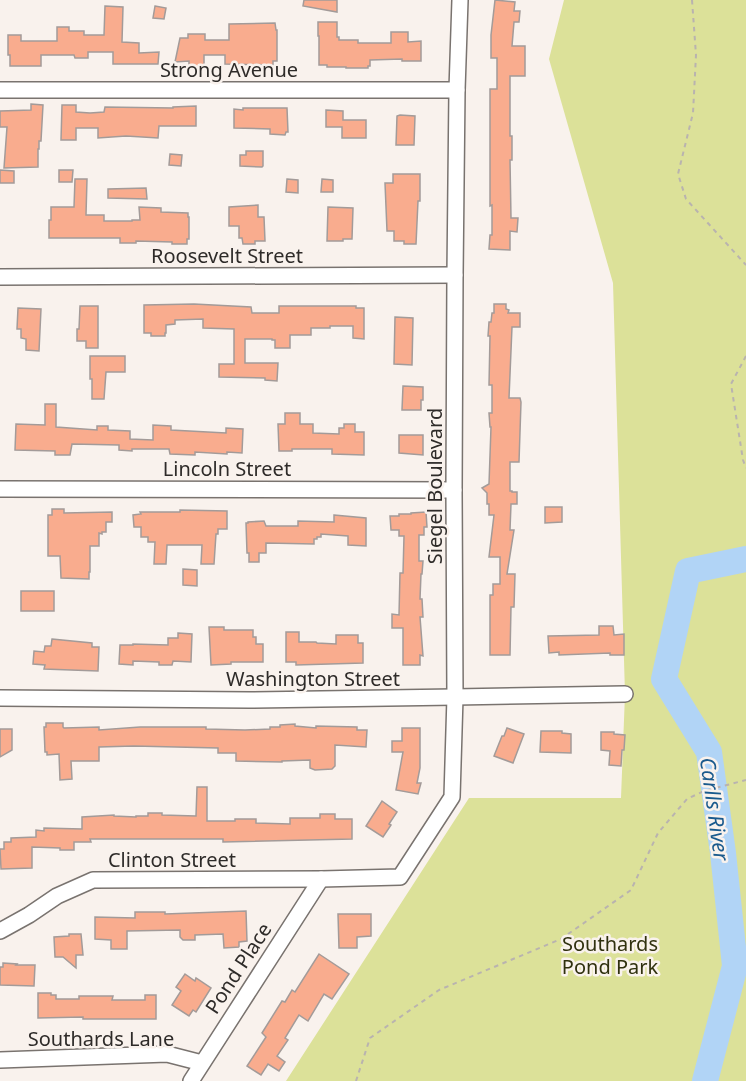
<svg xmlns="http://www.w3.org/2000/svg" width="746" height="1081" font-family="'Noto Sans',sans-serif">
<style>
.green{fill:#dce199}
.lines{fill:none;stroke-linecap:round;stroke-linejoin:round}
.river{stroke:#b1d4f6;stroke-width:26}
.building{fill:#f9ac8e;stroke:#a39b99;stroke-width:1.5}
.minor-casing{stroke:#79736f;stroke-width:18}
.path{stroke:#b9b3af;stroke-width:2;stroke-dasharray:4.5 4.5;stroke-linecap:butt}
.minor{stroke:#fff;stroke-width:15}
.labels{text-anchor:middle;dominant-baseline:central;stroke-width:5;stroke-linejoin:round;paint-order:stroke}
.street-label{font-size:20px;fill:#2e2b29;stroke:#f9f2ed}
.park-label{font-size:20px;fill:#30310f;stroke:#f9f2ed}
.water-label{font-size:21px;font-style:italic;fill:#1a5a8d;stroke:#f9f2ed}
</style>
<rect width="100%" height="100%" fill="#f9f2ed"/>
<!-- green -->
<polygon class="green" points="564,0 746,0 746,1081 286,1081 469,798 621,798 625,694 613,283 549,59"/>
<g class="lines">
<!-- river -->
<polyline class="river" points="705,1081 735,966 723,853 709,752 664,679 688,571 746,559"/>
</g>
<!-- building -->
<g class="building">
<polygon points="304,0 337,0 337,12 303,6"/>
<polygon points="495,0 515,2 514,11 520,11 519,22 514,22 512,46 525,46 525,76 510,76 510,136 512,136 512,160 510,160 511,218 518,218 517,232 510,231 510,250 489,249 490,235 492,235 492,205 490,206 490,89 497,89 497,58 491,58 491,35"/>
<polygon points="105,6 123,7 122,42 139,43 139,53 159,52 158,64 113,64 113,52 88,52 88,58 75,58 74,55 41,55 41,66 10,66 10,55 8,55 8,35 21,35 21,41 57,41 57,27 69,27 69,31 84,31 84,35 104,35"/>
<polygon points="155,6 166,8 164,19 153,18"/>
<polygon points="318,22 337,22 337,37 339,37 339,40 358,40 358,43 391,43 391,32 408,32 408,42 421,41 421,61 402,61 402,59 370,60 370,66 368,66 368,68 346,68 346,67 327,67 327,65 319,65 319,36 318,36"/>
<polygon points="275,23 276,30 277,30 277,61 273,61 273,65 225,64 225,55 204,55 204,68 189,68 189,61 175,62 180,38 188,38 188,34 205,34 205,40 229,40 229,24"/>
<polygon points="31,104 43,105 41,141 39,141 39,149 38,149 38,167 4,168 7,127 0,127 0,111 31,110"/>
<polygon points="62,105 76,105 76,112 90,113 104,112 105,107 173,108 173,107 196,106 196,126 159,126 158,138 126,136 98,138 98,128 76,128 76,140 61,140"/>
<polygon points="243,108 287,108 288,132 286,132 285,135 270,134 270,129 234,128 234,109 243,110"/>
<polygon points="326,110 343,111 343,120 366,120 366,138 342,138 342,127 326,127"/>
<polygon points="400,115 415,116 414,145 396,145 397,116"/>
<polygon points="246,151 263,151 263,166 262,167 240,166 240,155 246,155"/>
<polygon points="170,154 182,155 181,166 169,165"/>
<polygon points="0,170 14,171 14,183 0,183"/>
<polygon points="59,170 73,170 72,182 59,182"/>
<polygon points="393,174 420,174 420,201 418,201 416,244 404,244 404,241 394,241 394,231 387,231 385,183 393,183"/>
<polygon points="75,179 87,179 86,215 104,215 104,221 132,221 132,220 140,220 139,207 161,208 161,212 188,213 188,217 189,217 189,239 187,239 187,244 172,244 172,242 136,241 136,243 120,243 120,238 49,238 49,220 51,220 51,207 74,207"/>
<polygon points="287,179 298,180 298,193 286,192"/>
<polygon points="322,179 333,180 333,192 321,192"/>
<polygon points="146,188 147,199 108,198 108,189"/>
<polygon points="258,205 258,217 264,217 265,241 255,241 255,244 243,244 242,238 239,238 239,226 229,226 229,207"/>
<polygon points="328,207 353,208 352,239 343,239 343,241 327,241"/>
<polygon points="194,304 251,307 252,313 279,313 279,306 356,306 356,308 364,308 364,339 353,338 353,326 330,326 330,328 311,328 311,335 290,335 290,348 275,348 275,340 272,340 272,339 245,339 245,363 278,363 277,381 265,380 265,378 219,377 219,364 234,364 234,329 203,328 203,319 175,320 175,324 166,325 166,333 165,333 165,336 151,336 151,333 144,333 144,305"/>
<polygon points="494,304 506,304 506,309 509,310 508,313 520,313 520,327 512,327 509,398 520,398 521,402 519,462 510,462 510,491 512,491 512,492 517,492 517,504 511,504 510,530 514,530 507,574 515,574 514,607 511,607 510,655 490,655 490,595 493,595 493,584 500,584 500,557 489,557 494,515 489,515 489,504 487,504 487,493 482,488 489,484 491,427 490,427 489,413 492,413 492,385 489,385 490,336 488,336 489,322 491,322 492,313 494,313"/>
<polygon points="80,306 98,306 98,348 86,348 86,341 77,341 77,329 79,329"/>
<polygon points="18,308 41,309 39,351 26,350 26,339 21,338 21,329 17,329"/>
<polygon points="395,317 413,318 412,365 394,364"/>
<polygon points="90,356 125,356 125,372 106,372 104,399 92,399 92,379 90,379"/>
<polygon points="403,386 423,387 423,400 421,400 421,410 402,410"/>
<polygon points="45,404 56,404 56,427 97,430 97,426 108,426 108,430 130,431 130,439 153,440 153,425 171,426 171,430 226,433 226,428 243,429 242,453 227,452 227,454 195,452 195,455 170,454 169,449 132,449 132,451 119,450 119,445 72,444 70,455 55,455 55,451 15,450 16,424 45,425"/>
<polygon points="285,413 300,413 300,424 313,424 313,433 339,434 339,428 344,428 344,424 355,424 355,432 364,432 364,455 332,454 332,449 292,449 292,451 279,451 278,424 285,424"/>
<polygon points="399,435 423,435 423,455 399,453"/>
<polygon points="545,507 562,507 562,522 545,523"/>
<polygon points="52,509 64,509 64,513 112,512 112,522 106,522 106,532 102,532 102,534 99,533 99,546 90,546 90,572 89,572 89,579 61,578 60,556 48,556 48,515 52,515"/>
<polygon points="180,510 227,511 227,529 218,529 218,534 216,534 214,564 201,564 202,545 167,545 166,564 154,564 155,542 148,542 148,537 141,537 141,527 134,527 133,515 141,514 140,512 180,512"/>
<polygon points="426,512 427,527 424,527 424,535 419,535 419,561 423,561 422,574 421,574 420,599 422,599 423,617 420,617 423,656 420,655 420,665 403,665 403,628 392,628 392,614 399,615 400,573 403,573 404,536 399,536 399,530 391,530 390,516 399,516 399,514 411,514 411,513"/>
<polygon points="334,515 366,518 366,546 348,545 348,536 321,534 321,537 317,537 317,539 314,539 314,544 266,543 266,553 259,553 259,562 249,562 249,553 247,553 246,523 248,523 248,522 264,521 266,526 298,526 298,521 334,522"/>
<polygon points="183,569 197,570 197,586 183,585"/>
<rect x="21" y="591" width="33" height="20"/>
<polygon points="599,626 613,626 614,635 624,634 624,655 610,655 610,653 559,655 559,652 549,653 548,636 599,635"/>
<polygon points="209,627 224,627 224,630 253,630 253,637 256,637 256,644 263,644 263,662 231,662 231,664 211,665"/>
<polygon points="286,632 299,632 299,642 316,642 317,643 336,644 336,635 358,635 358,643 363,643 363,663 296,665 296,662 286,662"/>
<polygon points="178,633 192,634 191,662 173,661 172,665 159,665 159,662 133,661 133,665 119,664 120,645 133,645 133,644 168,645 168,638 178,638"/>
<polygon points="52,639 92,643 92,647 99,647 98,671 44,669 45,665 33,664 34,651 44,652 45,646 51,646"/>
<polygon points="46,723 63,723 63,727 64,728 99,727 99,730 140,727 206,727 206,729 245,730 270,729 270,727 280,727 280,725 295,724 295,726 316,728 316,726 357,727 357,730 367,730 366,747 335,745 335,766 332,769 315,770 310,768 310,760 282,761 282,762 236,761 236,753 218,753 218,748 134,746 99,747 99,761 71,761 72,779 60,780 59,754 47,755 47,752 45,752 44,727 46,727"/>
<polygon points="402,728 420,728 420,768 417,783 421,783 418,794 396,790 403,752 392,752 392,741 402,741"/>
<polygon points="507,728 524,734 513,763 494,756 502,736 504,736"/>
<polygon points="0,729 12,729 12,750 0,757"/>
<polygon points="541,731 562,731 562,733 571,734 571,753 540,752"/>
<polygon points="601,732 614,732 614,734 625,735 624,750 622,750 621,766 609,765 610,751 601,750"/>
<polygon points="197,787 207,787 207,821 235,821 235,819 256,819 256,823 290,824 290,818 320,818 320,814 335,814 335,819 352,819 352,839 223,842 223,839 90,839 91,842 74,842 74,850 60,850 60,848 32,847 32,868 1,869 0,849 4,849 4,842 11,842 11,838 36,837 36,830 44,831 44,828 82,829 82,817 114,815 114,816 136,817 136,816 148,816 148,813 162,813 162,815 196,816"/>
<polygon points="382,801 397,812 389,824 391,825 383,837 366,826"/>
<polygon points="246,911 247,941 239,942 239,947 224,948 223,934 195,935 195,940 183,940 180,937 180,930 127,931 127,949 111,949 111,940 95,939 95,917 135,918 135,912 165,912 165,914"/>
<polygon points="338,914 371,914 371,936 357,937 357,948 339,948"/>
<polygon points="69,934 81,934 83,955 76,955 76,968 63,957 55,957 54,937 69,936"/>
<polygon points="319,954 349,974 332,999 324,994 308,1021 299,1015 285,1038 288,1040 277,1056 285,1062 279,1071 268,1064 261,1075 247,1066 266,1037 262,1033 282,1001 285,1002 292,990 295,992"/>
<polygon points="3,963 17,964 16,965 35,965 34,986 0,985 0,967 3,967"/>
<polygon points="185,974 195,981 196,978 211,988 196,1012 193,1010 189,1016 172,1005 181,991 176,987"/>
<polygon points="38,993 51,993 51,995 56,995 56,999 79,999 79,996 113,996 112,1000 145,1000 145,995 156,995 156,1019 83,1019 83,1017 38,1018"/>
</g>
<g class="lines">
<!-- minor casing -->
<g class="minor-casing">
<g id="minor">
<polyline points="0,90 457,90"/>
<polyline points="0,277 455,275"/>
<polyline points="0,489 454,490"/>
<polyline points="0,698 249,700 455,697 625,694"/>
<polyline points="0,931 29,915 57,896 93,880 321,879 400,877 452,797 455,697 454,490 455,275 457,90 460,0"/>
<polyline points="0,1060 167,1054 202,1063"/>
<polyline points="191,1081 321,879"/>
</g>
</g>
<!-- path -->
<g class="path">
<polyline points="692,0 696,55 693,113 678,174 686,199 746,265"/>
<polyline points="746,356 731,384 743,460 746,468"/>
<polyline points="356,1081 370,1038 439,990 561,939 631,890 658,833 687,799 704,791 746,780"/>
</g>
<!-- minor -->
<use href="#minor" class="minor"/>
</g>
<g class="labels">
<!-- street labels -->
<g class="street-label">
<text x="229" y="69">Strong Avenue</text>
<text x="227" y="255">Roosevelt Street</text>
<text x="227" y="468">Lincoln Street</text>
<text transform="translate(434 486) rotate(-90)">Siegel Boulevard</text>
<text x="313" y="678">Washington Street</text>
<text x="172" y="859">Clinton Street</text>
<text transform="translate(238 968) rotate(-57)">Pond Place</text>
<text x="101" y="1038">Southards Lane</text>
</g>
<!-- park labels -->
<g class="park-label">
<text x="610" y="943">Southards<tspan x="610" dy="23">Pond Park</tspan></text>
</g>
<!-- water labels -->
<g class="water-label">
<text transform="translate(715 809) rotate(82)">Carlls River</text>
</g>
</g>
</svg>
